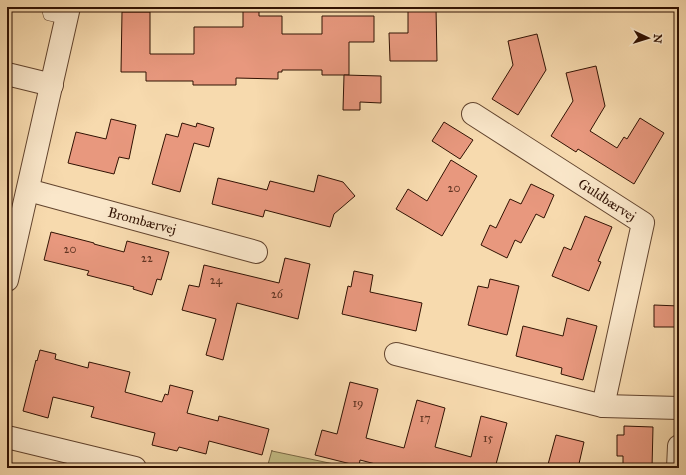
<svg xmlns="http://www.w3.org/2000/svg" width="686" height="475" font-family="'IM FELL Great Primer',serif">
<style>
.green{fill:#c4bd85;stroke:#7a6844}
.building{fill:#e8987e;stroke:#311203}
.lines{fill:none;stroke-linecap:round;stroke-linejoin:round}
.service-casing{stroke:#62442e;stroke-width:12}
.minor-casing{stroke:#62442e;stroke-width:24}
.service{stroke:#fae7ca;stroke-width:11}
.minor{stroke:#fae7ca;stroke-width:22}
.labels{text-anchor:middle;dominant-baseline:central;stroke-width:3;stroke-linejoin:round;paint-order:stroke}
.number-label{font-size:12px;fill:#5f3422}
.street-label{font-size:14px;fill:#311203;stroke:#fae7ca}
</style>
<rect width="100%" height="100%" fill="#f7daae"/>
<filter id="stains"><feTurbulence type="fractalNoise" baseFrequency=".005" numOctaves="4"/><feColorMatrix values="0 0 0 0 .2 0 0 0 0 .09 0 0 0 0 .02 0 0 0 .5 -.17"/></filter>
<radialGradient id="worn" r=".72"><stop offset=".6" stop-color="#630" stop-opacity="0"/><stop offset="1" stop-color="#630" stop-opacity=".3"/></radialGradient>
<!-- green -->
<polygon class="green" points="272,450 272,451 353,468 267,468"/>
<!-- building -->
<g class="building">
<polygon points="243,7 259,7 259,16 282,16 282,34 322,34 322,16 374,16 374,42 349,42 349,75 322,75 322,70 282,70 282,72 278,72 278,79 236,78 236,85 193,85 193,81 146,81 146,72 121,72 122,12 150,12 150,54 194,54 194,27 243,27"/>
<polygon points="408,8 436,8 437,61 390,61 389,33 408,33"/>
<polygon points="537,34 546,70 518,115 492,99 513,65 508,41"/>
<polygon points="596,66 605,106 590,131 617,148 624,137 627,139 640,118 664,133 634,184 578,149 576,152 551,136 573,101 566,73"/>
<polygon points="344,75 381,76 381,103 360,102 360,110 343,110"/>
<polygon points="111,119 136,125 129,159 119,157 114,174 68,163 76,132 106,139"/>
<polygon points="444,122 473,140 460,159 432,141"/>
<polygon points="182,123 196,127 197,123 214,128 209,147 194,143 180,192 152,184 166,134 178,137"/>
<polygon points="451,160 477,176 442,236 396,209 408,189 427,201"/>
<polygon points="318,175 343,182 355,196 334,214 330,227 265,210 263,217 212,204 218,178 267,190 270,181 314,192"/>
<polygon points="531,184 554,195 544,218 536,214 521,243 515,240 507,258 481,245 490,225 496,228 510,199 521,204"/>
<polygon points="585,216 612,227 598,261 601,262 589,291 552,276 564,247 571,250"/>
<polygon points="51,232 94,243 94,244 124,252 127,241 169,252 161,280 157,279 152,295 133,289 134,287 87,275 89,271 44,260"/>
<polygon points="285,258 310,264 298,319 237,303 223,360 206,355 216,319 182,310 189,285 199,287 204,265 279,283"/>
<polygon points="354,271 373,275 370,292 422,303 416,331 342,314 348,286 351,287"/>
<polygon points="490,279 519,286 507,335 468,325 478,286 488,288"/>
<polygon points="654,305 679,306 679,327 654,327"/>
<polygon points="567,318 597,326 583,380 561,374 562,368 516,356 523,326 563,336"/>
<polygon points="40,350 56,354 55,359 88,368 89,362 130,372 125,392 162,402 165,394 168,395 170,385 193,391 187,413 218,421 219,416 269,429 262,455 209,441 206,454 179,447 177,451 152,445 155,433 91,417 94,407 53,397 48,418 23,411 36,360 37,361"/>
<polygon points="350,382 378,389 366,438 404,448 417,400 445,408 435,447 471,457 481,416 507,423 495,468 391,468 360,460 359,466 315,455 322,430 337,434"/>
<polygon points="624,426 653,427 652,468 623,468 623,456 617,456 617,435 624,435"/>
<polygon points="556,435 584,442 578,468 547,468"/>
</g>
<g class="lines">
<!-- service casing -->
<g class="service-casing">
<polyline id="service" points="47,7 49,15 67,19"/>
</g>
<!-- minor casing -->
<g class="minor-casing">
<g id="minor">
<polyline points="7,74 52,85"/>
<polyline points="473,114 643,223 603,406"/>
<polyline points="28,190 256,252"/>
<polyline points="7,280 69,7"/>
<polyline points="396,354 603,406 679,408"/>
<polyline points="7,437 135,468"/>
<polyline points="678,468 679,446"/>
</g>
</g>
<!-- service -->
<use href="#service" class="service"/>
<!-- minor -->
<use href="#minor" class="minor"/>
</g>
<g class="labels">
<!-- number labels -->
<g class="number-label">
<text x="454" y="188">20</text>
<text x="70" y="249">20</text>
<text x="147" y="258">22</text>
<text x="216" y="280">24</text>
<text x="277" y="294">26</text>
<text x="358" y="403">19</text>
<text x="425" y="418">17</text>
<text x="488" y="438">15</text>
</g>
<!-- street labels -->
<g class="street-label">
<text transform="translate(607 200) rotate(33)">Guldbærvej</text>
<text transform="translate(142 221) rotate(15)">Brombærvej</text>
</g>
</g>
<!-- margin -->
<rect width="686" height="475" fill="none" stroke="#f7daae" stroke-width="24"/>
<rect x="8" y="8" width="670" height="459" fill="none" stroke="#311203" stroke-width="2"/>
<rect x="12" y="12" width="662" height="451" fill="none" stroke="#311203"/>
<!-- north arrow -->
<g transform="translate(648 38) rotate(94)" stroke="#fae7ca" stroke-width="3" paint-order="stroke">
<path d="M0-3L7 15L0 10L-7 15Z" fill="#311203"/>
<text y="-6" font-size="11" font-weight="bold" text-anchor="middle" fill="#311203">N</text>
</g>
<rect width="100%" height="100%" filter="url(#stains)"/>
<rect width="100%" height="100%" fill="url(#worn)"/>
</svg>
